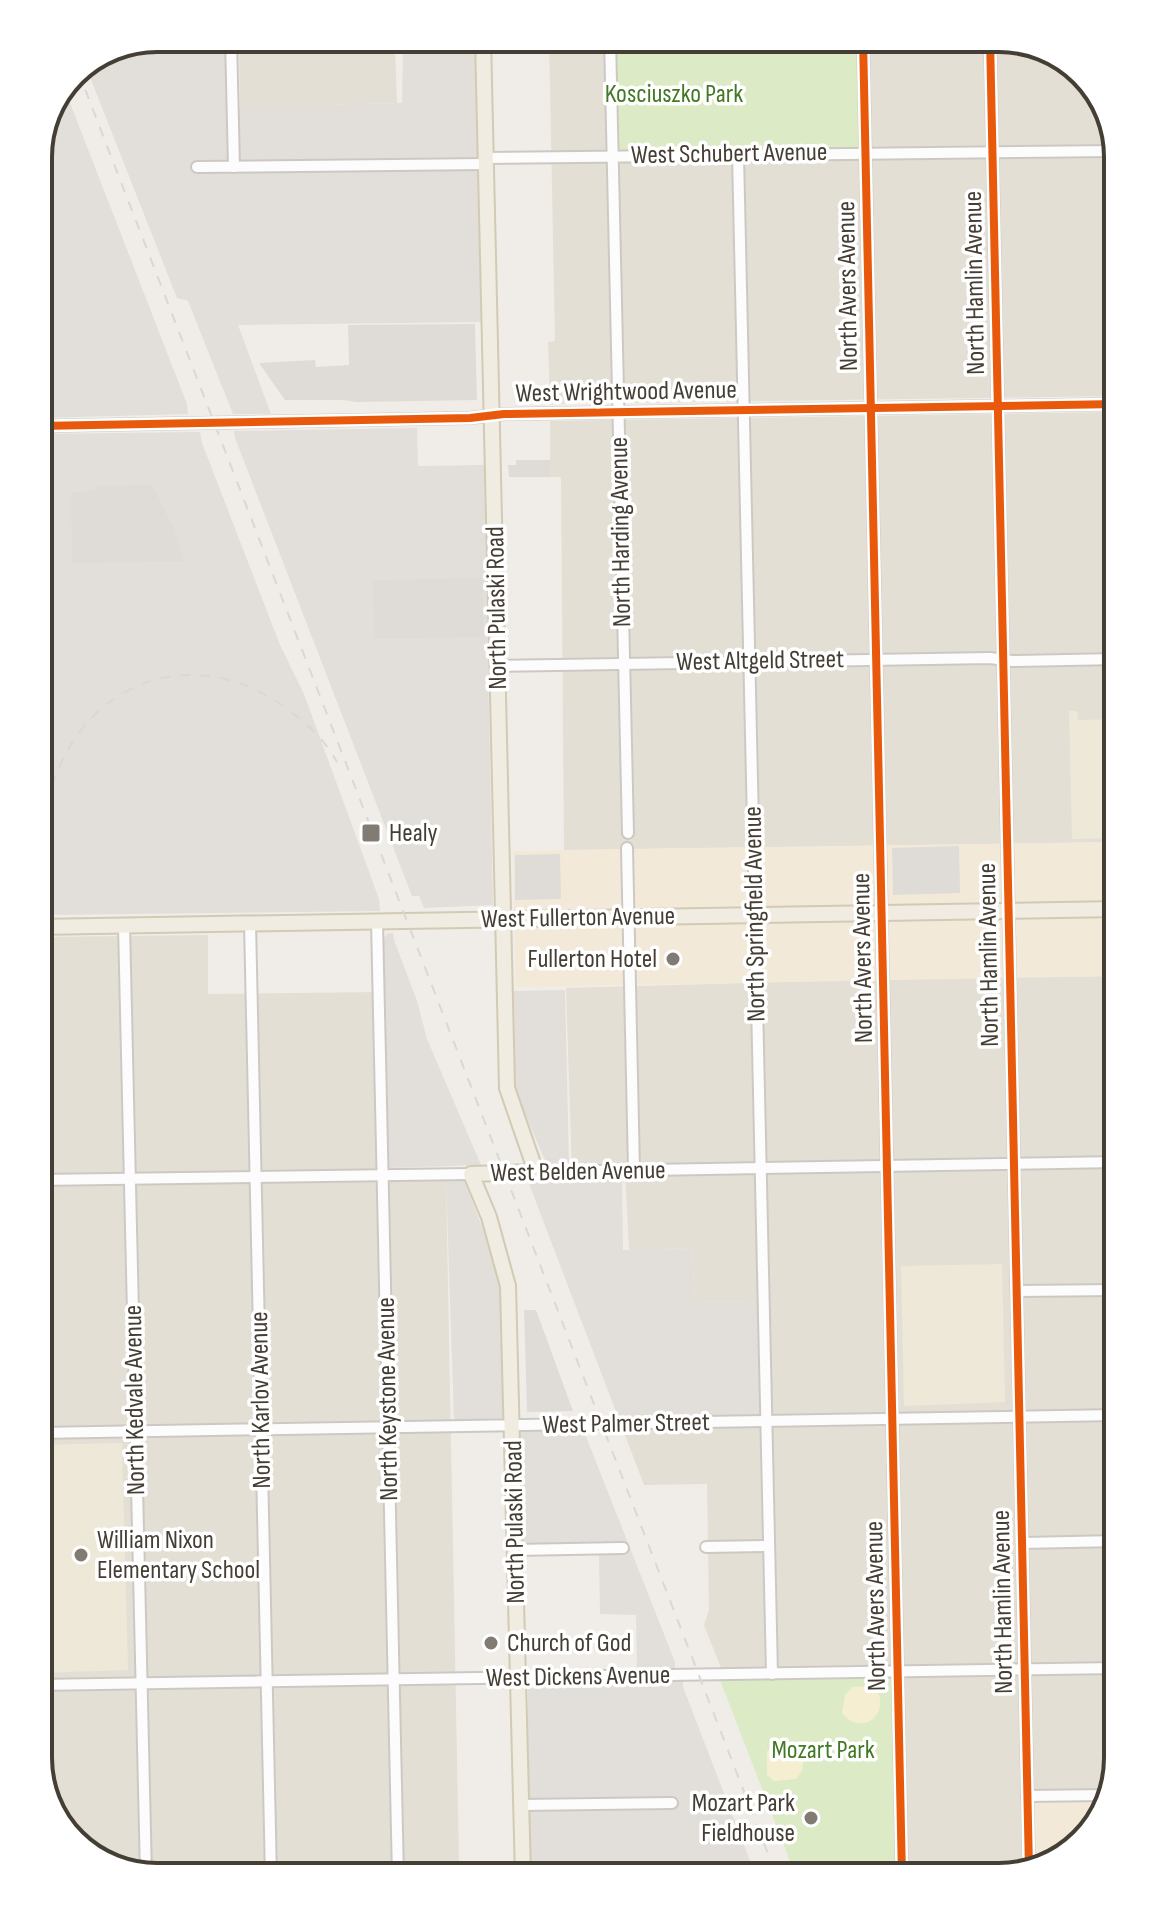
<svg xmlns="http://www.w3.org/2000/svg" width="1156" height="1915" font-family="'Sofia Sans Condensed',sans-serif">
<style>
.residential{fill:#e4dfd5}
.commercial{fill:#f3e9d9}
.industrial{fill:#e2ded9}
.education{fill:#eee8d9}
.green{fill:#dcebc6}
.sand{fill:#f5eed0}
.parking{fill:#dfdcd7}
.lines{fill:none;stroke-linecap:round;stroke-linejoin:round}
.minor-casing{stroke:#ccc9c4;stroke-width:14}
.major-casing{stroke:#d2cab4;stroke-width:18}
.minor{stroke:#fdfcfc;stroke-width:10}
.major{stroke:#f1ece2;stroke-width:14}
.rail{stroke:#d8d8d7;stroke-width:2;stroke-dasharray:10 10;stroke-linecap:butt}
.cycleway-casing{stroke:#fff;stroke-width:13}
.cycleway{stroke:#e8590c;stroke-width:8}
.poi-dot{fill:#817b73;stroke:#fff;stroke-width:3}
.labels{text-anchor:middle;dominant-baseline:central;stroke-width:7;stroke-linejoin:round;paint-order:stroke}
.park-label{font-size:26px;fill:#437825;stroke:#fff}
.street-label{font-size:26px;fill:#453e34;stroke:#fff}
.poi-label{font-size:26px;fill:#453e34;stroke:#fff;text-anchor:start}
.rim{fill:none;stroke:#453e34;stroke-width:4}
</style>
<rect width="100%" height="100%" fill="#f0ede8"/>
<!-- residential -->
<g class="residential">
<polygon points="549,38 606,38 609,160 867,152 864,38 1007,38 1065,58 1106,105 1118,157 1118,396 550,404 548,342 555,341"/>
<polygon points="395,44 397,103 240,107 239,48"/>
<polygon points="1118,412 1118,842 564,850 561,477 550,477 550,421"/>
<polygon points="208,935 208,994 378,992 379,1181 446,1180 459,1862 129,1870 91,1857 50,1810 38,1758 38,937"/>
<polygon points="1118,976 1118,1758 1105,1800 1034,1802 1035,1861 906,1862 903,1666 721,1668 704,1625 709,1610 707,1484 644,1485 618,1417 762,1415 757,1301 695,1302 692,1248 629,1250 625,1171 572,1172 566,988 925,978"/>
</g>
<!-- commercial -->
<g class="commercial">
<polygon points="1118,842 1118,976 516,987 513,851"/>
<polygon points="1105,1800 1098,1824 1051,1865 999,1877 907,1877 906,1862 1035,1861 1034,1801"/>
</g>
<!-- industrial -->
<g class="industrial">
<polygon points="423,38 476,38 481,322 238,325 271,414 233,414 188,301 177,298 86,67 134,48 225,46 226,107 402,103 403,44 423,43"/>
<polygon points="65,90 187,404 188,414 38,418 38,150"/>
<polygon points="417,428 418,466 484,465 493,905 424,908 419,896 412,896 235,438 234,431"/>
<polygon points="200,432 202,443 280,645 304,694 379,899 380,911 38,915 38,434"/>
<polygon points="388,933 393,933 394,940 417,1001 427,1039 481,1165 388,1168 383,939"/>
<polygon points="565,990 569,1165 547,1165 515,1090 514,991"/>
<polygon points="622,1176 623,1250 692,1248 695,1302 757,1301 762,1415 618,1417 528,1181"/>
<polygon points="446,1180 464,1180 502,1279 504,1418 454,1420"/>
<polygon points="583,1429 675,1662 675,1669 637,1669 636,1615 600,1614 599,1553 521,1555 520,1431"/>
<polygon points="683,1680 683,1687 752,1866 528,1868 528,1683"/>
</g>
<!-- education -->
<g class="education">
<polygon points="1069,711 1077,711 1078,720 1118,719 1118,838 1072,839"/>
<polygon points="1002,1264 1005,1402 904,1406 901,1266"/>
<polygon points="122,1443 128,1670 38,1673 38,1445"/>
</g>
<!-- green -->
<g class="green">
<polygon points="616,38 857,38 859,148 619,152"/>
<polygon points="886,1677 891,1678 892,1682 896,1877 796,1877 720,1680"/>
</g>
<!-- sand -->
<g class="sand">
<path d="M873 1686C894 1707 865 1741 842 1713L845 1695 852 1687Z"/>
<polygon points="783,1742 792,1742 804,1754 802,1771 796,1779 774,1781 767,1775 767,1751"/>
</g>
<!-- parking -->
<g class="parking">
<polygon points="475,324 477,400 356,402 344,400 285,400 259,363 315,360 316,367 349,365 348,325"/>
<polygon points="516,460 550,460 550,477 509,477 508,465 516,465"/>
<polygon points="152,485 175,531 184,561 72,563 71,492 95,491 95,486"/>
<polygon points="482,578 484,637 374,639 373,580"/>
<polygon points="959,846 960,893 893,895 892,848"/>
<polygon points="560,854 561,899 515,900 515,855"/>
<polygon points="524,1310 536,1310 573,1411 527,1412"/>
</g>
<g class="lines">
<!-- minor casing -->
<g class="minor-casing">
<g id="minor">
<polyline points="231,38 234,167"/>
<polyline points="610,38 628,833"/>
<polyline points="863,38 902,1877"/>
<polyline points="990,38 1029,1870"/>
<polyline points="147,42 400,38"/>
<polyline points="738,154 772,1674"/>
<polyline points="486,158 1116,151"/>
<polyline points="197,167 486,164"/>
<polyline points="38,426 470,418 504,414 1118,404"/>
<polyline points="498,666 990,658 1012,661 1118,659"/>
<polyline points="627,848 634,1170"/>
<polyline points="377,921 398,1877"/>
<polyline points="250,923 271,1877"/>
<polyline points="124,925 146,1875"/>
<polyline points="536,1172 1118,1162"/>
<polyline points="38,1180 471,1174"/>
<polyline points="1017,1291 1118,1290"/>
<polyline points="38,1433 1118,1415"/>
<polyline points="1022,1543 1118,1541"/>
<polyline points="706,1547 769,1546"/>
<polyline points="515,1550 623,1548"/>
<polyline points="38,1685 1118,1668"/>
<polyline points="1027,1796 1107,1795"/>
<polyline points="521,1805 672,1803"/>
</g>
</g>
<!-- major casing -->
<g class="major-casing">
<g id="major">
<polyline points="483,38 507,1088 536,1172 471,1174 489,1217 508,1286 523,1877"/>
<polyline points="38,927 1118,909"/>
</g>
</g>
<!-- minor -->
<use href="#minor" class="minor"/>
<!-- major -->
<use href="#major" class="major"/>
<!-- rail -->
<g class="rail">
<polyline points="78,71 777,1877"/>
<path d="M52 786C85 682 191 642 282 705 304 721 324 738 337 762"/>
</g>
<!-- cycleway casing -->
<g class="cycleway-casing">
<g id="cycleway">
<polyline points="863,38 902,1877"/>
<polyline points="990,38 1029,1870"/>
<polyline points="38,426 470,418 504,414 1118,404"/>
</g>
</g>
<!-- cycleway -->
<use href="#cycleway" class="cycleway"/>
</g>
<!-- markers -->
<g class="poi-dot">
<rect x="361" y="823" width="20" height="20" rx="4"/>
<circle cx="673" cy="959" r="8"/>
<circle cx="81" cy="1555" r="8"/>
<circle cx="491" cy="1643" r="8"/>
<circle cx="811" cy="1818" r="8"/>
</g>
<g class="labels">
<!-- park labels -->
<g class="park-label">
<text x="674" y="94">Kosciuszko Park</text>
<text x="823" y="1750">Mozart Park</text>
</g>
<!-- street labels -->
<g class="street-label">
<text transform="translate(729 154) rotate(-1)">West Schubert Avenue</text>
<text transform="translate(975 283) rotate(-91)">North Hamlin Avenue</text>
<text transform="translate(848 286) rotate(-91)">North Avers Avenue</text>
<text transform="translate(626 392) rotate(-1)">West Wrightwood Avenue</text>
<text transform="translate(621 532) rotate(-91)">North Harding Avenue</text>
<text transform="translate(497 608) rotate(-91)">North Pulaski Road</text>
<text transform="translate(760 661) rotate(-1)">West Altgeld Street</text>
<text transform="translate(755 914) rotate(-91)">North Springfield Avenue</text>
<text transform="translate(578 918) rotate(-1)">West Fullerton Avenue</text>
<text transform="translate(989 955) rotate(-91)">North Hamlin Avenue</text>
<text transform="translate(863 958) rotate(-91)">North Avers Avenue</text>
<text transform="translate(578 1172) rotate(-1)">West Belden Avenue</text>
<text transform="translate(388 1399) rotate(-91)">North Keystone Avenue</text>
<text transform="translate(135 1400) rotate(-91)">North Kedvale Avenue</text>
<text transform="translate(261 1400) rotate(-91)">North Karlov Avenue</text>
<text transform="translate(626 1424) rotate(-1)">West Palmer Street</text>
<text transform="translate(515 1522) rotate(-91)">North Pulaski Road</text>
<text transform="translate(1003 1602) rotate(-91)">North Hamlin Avenue</text>
<text transform="translate(876 1606) rotate(-91)">North Avers Avenue</text>
<text transform="translate(578 1677) rotate(-1)">West Dickens Avenue</text>
</g>
<!-- poi labels -->
<g class="poi-label">
<text x="389" y="833">Healy</text>
<text x="657" y="959" text-anchor="end">Fullerton Hotel</text>
<text x="97" y="1540">William Nixon<tspan x="97" dy="30">Elementary School</tspan></text>
<text x="507" y="1643">Church of God</text>
<text x="795" y="1803" text-anchor="end">Mozart Park<tspan x="795" dy="30">Fieldhouse</tspan></text>
</g>
</g>
<!-- crop -->
<path d="M0 0H1156V1915H0ZM157 52H999A105 105 0 0 1 1104 157V1758A105 105 0 0 1 999 1863H157A105 105 0 0 1 52 1758V157A105 105 0 0 1 157 52Z" fill="#fff" fill-rule="evenodd"/>
<path class="rim" d="M157 52H999A105 105 0 0 1 1104 157V1758A105 105 0 0 1 999 1863H157A105 105 0 0 1 52 1758V157A105 105 0 0 1 157 52Z"/>
</svg>
